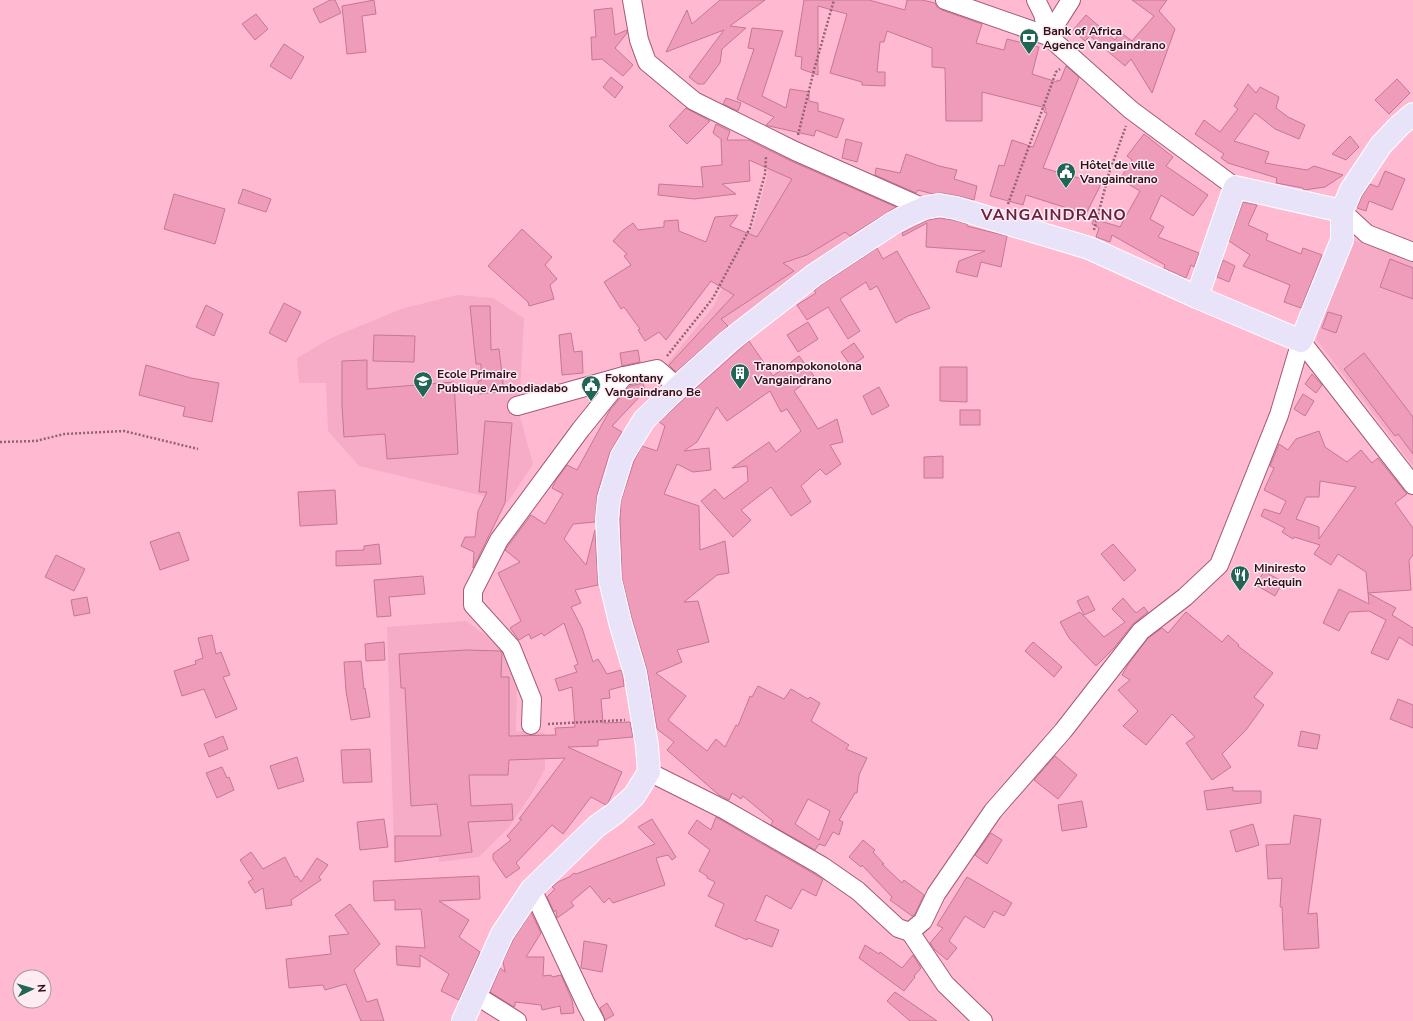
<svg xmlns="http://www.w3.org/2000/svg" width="1413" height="1021" font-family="'Nunito Sans',sans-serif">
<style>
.built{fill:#f6acc7}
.building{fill:#ef9cbb;stroke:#c67695;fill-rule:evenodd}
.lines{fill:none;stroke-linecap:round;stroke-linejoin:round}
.minor-casing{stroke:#a65978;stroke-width:20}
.major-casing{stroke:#fff;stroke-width:24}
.path{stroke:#926173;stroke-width:2.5;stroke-dasharray:2 2;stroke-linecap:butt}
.minor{stroke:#fff;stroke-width:18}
.major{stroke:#e8e3f9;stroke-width:22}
.labels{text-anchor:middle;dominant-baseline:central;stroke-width:3;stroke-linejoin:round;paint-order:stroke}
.poi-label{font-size:12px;font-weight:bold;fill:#2e101d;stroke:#feecf2;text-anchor:start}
.district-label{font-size:16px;font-weight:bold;letter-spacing:1px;fill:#692342;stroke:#feecf2}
</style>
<rect width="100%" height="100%" fill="#ffbad2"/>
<!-- built -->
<g class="built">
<polygon points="770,141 909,205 682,381 665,366 713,307 754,224 767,177"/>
<polygon points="1353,240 1413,259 1413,466 1316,339"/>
<polygon points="457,295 493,298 524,318 519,413 533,464 508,502 359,466 328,431 326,383 299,383 297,358 331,338 401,309"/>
<polygon points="466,621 506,650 517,684 516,731 545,733 545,769 532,793 509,827 479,857 439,862 438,851 394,850 387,627"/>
</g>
<!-- building -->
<g class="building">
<polygon points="330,0 335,0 341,13 320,23 313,9"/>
<polygon points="374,0 376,14 362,16 366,52 347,54 342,6"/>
<polygon points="720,0 765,0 730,26 746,28 722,49 720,63 704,84 698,84 689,77 724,30 666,52 687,10 692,24"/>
<polygon points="804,0 869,0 905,10 907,0 922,0 935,3 937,7 942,10 982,24 976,43 1004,50 1007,39 1039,47 1032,74 1057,82 1057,80 1060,81 1066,66 1079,77 1043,168 1101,184 1086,214 1026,195 1023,205 990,196 999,165 1004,166 1012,140 1033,147 1047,113 1044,112 1046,108 982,92 982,121 946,121 945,68 932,67 932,48 887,31 884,42 880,42 877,72 885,72 885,86 862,85 862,82 830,73 847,14 818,6 818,75 801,69 802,57 795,56"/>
<polygon points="1132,0 1167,0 1159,11 1175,29 1152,93 1131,59 1125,66 1090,36 1085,41 1073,30 1086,15 1115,40 1120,32 1132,41 1154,16"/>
<polygon points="612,8 615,35 627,30 627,33 615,48 633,65 623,76 602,59 592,60 591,37 596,37 594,10"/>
<polygon points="256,14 268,29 255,40 242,24"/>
<polygon points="752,28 783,31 762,96 786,108 790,89 809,92 809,101 818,103 818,111 844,119 837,138 816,130 814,136 769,126 766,125 774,117 737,99 754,49 748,48"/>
<polygon points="284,44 304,57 291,79 270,66"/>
<polygon points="611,77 623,87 615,98 603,87"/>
<polygon points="1397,79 1410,93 1389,114 1375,100"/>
<polygon points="1248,84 1256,93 1260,87 1279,97 1276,108 1288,117 1305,125 1299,139 1275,129 1255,113 1234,141 1269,152 1265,163 1307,170 1314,166 1343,175 1325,187 1304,190 1303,188 1276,183 1277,178 1228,163 1221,158 1224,154 1195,134 1204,120 1220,132 1238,109 1234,106"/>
<polygon points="726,98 741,103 738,111 723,104"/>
<polygon points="686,108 710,121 687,144 669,126"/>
<polygon points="716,124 730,131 727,140 749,140 791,161 896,207 850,236 845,232 807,255 783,263 794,271 721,319 728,326 676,372 669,365 734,295 711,281 666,340 659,332 645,341 638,330 640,329 624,307 621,309 604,282 631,265 624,256 627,254 613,241 622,231 633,223 638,230 664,227 664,221 678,220 679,231 706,242 715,217 738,215 730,226 757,237 792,179 749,160 750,181 722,184 736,194 694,199 658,195 659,184 703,187 701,167 722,165 721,140 722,140 713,133"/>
<polygon points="1144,134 1173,157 1166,166 1208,195 1193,216 1161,195 1150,219 1164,227 1158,237 1199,253 1194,267 1191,265 1186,278 1164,268 1165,265 1112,235 1110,242 1096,237 1099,228 1092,224 1094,219 1120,227 1140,191 1120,179 1132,160 1127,156"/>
<polygon points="1350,136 1359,147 1346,160 1332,154"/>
<polygon points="846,139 862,143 857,162 842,158"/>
<polygon points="906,154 939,166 957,170 954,179 977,186 974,200 958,196 941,193 933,194 918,190 916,193 875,175 876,168 900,173"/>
<polygon points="1385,171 1405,179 1392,210 1369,201 1366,211 1357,208 1362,196 1370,184 1378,187"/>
<polygon points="243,189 271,199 266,212 238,203"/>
<polygon points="174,194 225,209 215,244 164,229"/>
<polygon points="1243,202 1257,205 1248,225 1268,234 1266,240 1301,254 1303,248 1322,255 1301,308 1284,302 1290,285 1243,266 1250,255 1229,241"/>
<polygon points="940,218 953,220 967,224 967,226 1007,236 1001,267 981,262 977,277 956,272 959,261 985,251 926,247 927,223 903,236 902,233 928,220"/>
<polygon points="522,229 552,257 545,265 557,279 550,285 554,299 529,306 528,302 488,266"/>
<polygon points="877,248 883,259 897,251 930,308 908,316 896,323 877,286 870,290 866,282 840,299 860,331 848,339 828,307 807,320 797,305 816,293 814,291 821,285"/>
<polygon points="1390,259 1413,268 1413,299 1380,287"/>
<polygon points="1223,260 1235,266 1229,282 1217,277"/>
<polygon points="284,303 301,312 286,342 269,333"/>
<polygon points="206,305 223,314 214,336 196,327"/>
<polygon points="470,306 490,306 491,350 499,349 504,391 479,394 478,381 481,381 481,364 476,364"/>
<polygon points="1328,312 1342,316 1336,333 1322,328"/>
<polygon points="808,322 818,339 798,352 787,335"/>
<polygon points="571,333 574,352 582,351 583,373 562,375 559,335"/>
<polygon points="374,335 415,336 414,362 373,361"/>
<path d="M749 341 773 376 799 356 814 376 794 391 818 429 837 419 843 442 830 445 841 464 826 475 820 469 801 486 811 502 791 516 771 487 741 510 751 520 733 537 701 501 715 489 724 499 748 481 747 466 732 468 769 442 776 452 801 431 787 409 781 412 770 391 727 421 717 407 697 442 684 451 709 448 711 470 693 472 677 464 664 494 699 506 700 550 725 541 729 573 717 575 684 602 698 601 709 642 677 650 682 662 656 673 686 696 668 720 707 751 716 739 725 747 736 725 738 726 750 696 752 697 758 686 784 699 791 689 808 699 810 697 820 703 811 721 849 745 846 749 867 758 859 775 857 793H855L839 820 843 822 839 835 833 832 825 846 819 844 815 850 771 825 773 821 743 796 741 799 732 793 729 800 719 795 667 750 674 742 657 729 647 670 632 619 622 578 620 519 621 501 634 461 642 446 657 451 665 426 659 422 687 396ZM808 799 830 811 819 840 795 824Z"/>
<polygon points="854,343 864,357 851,366 841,352"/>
<polygon points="638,350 640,362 622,366 620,353"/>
<polygon points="1364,353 1413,417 1413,454 1398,434 1395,436 1344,369"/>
<polygon points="367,360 367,389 454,382 458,454 387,459 385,434 344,437 342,406 342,361"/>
<polygon points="146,365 191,378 219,383 212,422 183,416 185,407 139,395"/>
<polygon points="940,367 967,367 967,402 940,401"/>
<polygon points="1312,374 1322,385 1316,393 1305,384"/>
<polygon points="643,383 645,391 612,426 622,432 610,452 597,495 595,522 573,524 564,539 586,565 595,530 598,585 575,590 581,603 571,607 582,628 593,662 598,659 607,674 621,670 623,676 624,686 609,690 610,698 601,699 603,723 630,722 633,737 598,740 598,746 568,747 622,772 608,803 606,805 591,797 563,834 552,825 516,863 520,868 506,878 493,859 493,854 511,840 507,836 522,819 519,819 565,758 509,760 508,775 469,775 471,806 512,804 513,820 468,822 472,852 395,862 395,836 441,836 437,804 411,806 405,688 401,688 399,654 466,650 500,651 502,652 501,677 509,677 509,736 556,735 555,728 575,727 572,687 559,691 555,679 577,672 574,666 578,664 564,623 544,636 542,633 531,639 529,634 519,640 510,628 521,621 498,573 520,562 505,550 531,515 545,524 563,494 552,488 556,480 567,465 577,470 610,410 630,386"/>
<polygon points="879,387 889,406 872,415 863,396"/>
<polygon points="1303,394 1314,401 1305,416 1294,409"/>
<rect x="960" y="410" width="20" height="15"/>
<polygon points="485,421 512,423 505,503 473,568 474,552 461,546 465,537 475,537 478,511 487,492 479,492"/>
<path d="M1319 431 1325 447 1347 462 1361 450 1372 463 1378 458 1407 494 1395 503 1413 528V555L1409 560 1411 590 1368 593 1366 572 1338 554 1331 565 1314 554 1320 545 1294 537 1293 539 1282 532 1285 528 1261 516 1264 509 1280 514 1286 501 1264 490 1274 468 1270 466 1279 444 1288 450 1296 439ZM1320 481 1356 487 1319 539V527L1296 519 1306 497H1319Z"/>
<polygon points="943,456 943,478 924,478 924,457"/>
<polygon points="335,490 337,524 300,526 298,492"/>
<polygon points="179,532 189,560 160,570 150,542"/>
<polygon points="379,544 381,564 336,566 336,551 364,550 364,546"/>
<polygon points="1113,544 1136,570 1124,581 1101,554"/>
<polygon points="56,555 85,569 74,591 45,577"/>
<polygon points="1264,571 1283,582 1275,596 1256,585"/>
<polygon points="423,576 425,594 389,597 391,616 377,617 374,580"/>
<polygon points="1339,589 1369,604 1368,593 1396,608 1392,615 1413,628 1413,646 1399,637 1388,660 1371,653 1386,620 1369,611 1349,612 1339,631 1323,623"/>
<polygon points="1088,596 1095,610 1084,615 1077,601"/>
<polygon points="87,597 90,613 74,616 71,600"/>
<polygon points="1123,598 1136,613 1144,607 1148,612 1133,624 1114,648 1096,666 1069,638 1060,622 1080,612 1104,637 1125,622 1112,609"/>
<polygon points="1186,612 1222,642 1228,635 1239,645 1238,646 1273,673 1254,697 1264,705 1246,730 1222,754 1231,767 1212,780 1186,743 1195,737 1172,714 1146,745 1123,726 1138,711 1118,690 1130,680 1122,675 1129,663 1148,638 1162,628 1168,633"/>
<polygon points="212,635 216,654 221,652 230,675 223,677 237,709 216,718 204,689 182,696 174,671 196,664 195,661 203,658 198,638"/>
<polygon points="384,642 385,660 366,661 365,644"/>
<polygon points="1033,642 1062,667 1054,677 1025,651"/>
<polygon points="361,661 364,689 365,688 370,717 351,720 346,691 344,662"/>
<polygon points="1398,699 1413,705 1413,728 1390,719"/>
<polygon points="1301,731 1320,735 1317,749 1298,746"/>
<polygon points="223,736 228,749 209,757 204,744"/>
<polygon points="370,749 372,782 343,783 341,750"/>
<polygon points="1055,756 1077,775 1058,799 1034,780"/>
<polygon points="297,757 304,781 278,789 270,766"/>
<polygon points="222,767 227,778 229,777 234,790 217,798 206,773"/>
<polygon points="1233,787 1233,791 1261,791 1261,803 1207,810 1204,791"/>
<polygon points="1082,801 1087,827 1062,831 1058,805"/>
<polygon points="1294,815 1321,819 1308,914 1317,913 1319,948 1284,950 1282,907 1280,907 1282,878 1268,879 1266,845 1290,844"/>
<polygon points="716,817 823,879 816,896 802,889 791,909 766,895 755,921 779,930 772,947 748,938 747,940 715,926 724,904 708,896 715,882 707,878 707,876 699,871 710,850 688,833 697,820 711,830"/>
<polygon points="384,819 388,847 360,850 357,822"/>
<polygon points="652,819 676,857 672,860 668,855 656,858 665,885 613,903 609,898 604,903 590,886 571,902 574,906 557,918 556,910 554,912 547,897 555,889 552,887 558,882 569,877 574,873 576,874 655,844 638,827"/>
<polygon points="1253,824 1259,845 1236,852 1230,831"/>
<polygon points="991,833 1002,840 987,864 975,855"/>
<polygon points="863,840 875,850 873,852 884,864 882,864 902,883 904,880 924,895 915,914 912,916 890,900 892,897 862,865 861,867 849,857"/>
<polygon points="251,852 263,869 285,857 295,877 297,876 301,882 317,858 328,865 319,877 321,880 291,900 292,905 266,909 263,888 255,893 248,882 253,879 240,860"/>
<polygon points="479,876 480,899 439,901 469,920 459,937 480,952 459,1000 441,991 449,974 420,955 420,967 397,965 396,946 425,948 421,909 395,910 395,900 374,901 373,881"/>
<polygon points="967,877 1012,903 1004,916 994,911 984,928 965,916 949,941 957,948 947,960 935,950 930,943 943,928 937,925"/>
<polygon points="350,904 380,944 354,970 367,1002 377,999 384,1021 361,1021 346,984 325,990 323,985 289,988 286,959 331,954 329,936 349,934 335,915"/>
<polygon points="531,912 541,933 526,957 544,957 543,976 551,975 552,977 561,975 572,1000 574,1013 561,1014 560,1006 542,1010 541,1005 515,1002 515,1006 514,1007 490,992 500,968 505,972 503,961 513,940"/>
<polygon points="584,941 607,945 602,972 581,968"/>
<polygon points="865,945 879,954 880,952 902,968 913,955 921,968 914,976 915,977 904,991 859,958"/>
<polygon points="895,992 937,1021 910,1021 887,1001"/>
<polygon points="607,1003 614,1015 605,1020 600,1008"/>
</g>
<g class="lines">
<!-- minor casing -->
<g class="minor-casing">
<g id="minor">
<polyline points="632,0 639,40 647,62 694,101 795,151 924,208"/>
<polyline points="945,0 1048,36 1131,110 1235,187"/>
<polyline points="1036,0 1043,14 1048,36"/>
<polyline points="1048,36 1071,0"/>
<polyline points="1342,211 1367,234 1413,252"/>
<polyline points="1301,341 1413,485"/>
<polyline points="517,406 624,376 657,369 678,387"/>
<polyline points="531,725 532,699 511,647 473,605 473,591 499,540 581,429 624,376"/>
<polyline points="649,772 725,810 822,866 858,891 898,928 910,932 923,921 936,894 993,811 1063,731 1141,631 1185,597 1219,565 1279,415 1301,341"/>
<polyline points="532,889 586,1004 595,1021"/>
<polyline points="910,932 945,984 983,1021"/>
<polyline points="474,994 517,1021"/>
</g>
</g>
<!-- major casing -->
<g class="major-casing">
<g id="major">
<polyline points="1197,297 1235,187 1342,211"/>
<polyline points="463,1021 502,934 532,889 597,826 614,814 634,796 649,772 647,746 635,673 620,622 610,580 607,519 609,499 622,456 644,420 678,387 729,341 814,275 893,223 908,215 924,208 939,205 956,208 1089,248 1197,297 1301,341 1342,240 1342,211 1351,190 1381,145 1399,126 1413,114"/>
</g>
</g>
<!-- path -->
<g class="path">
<polyline points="798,135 814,70 834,0"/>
<polyline points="1008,204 1056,72 1060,69"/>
<polyline points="1094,230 1109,173 1126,126"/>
<polyline points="667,356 713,298 750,228 765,174 766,156"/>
<polyline points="0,442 36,441 64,434 124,431 198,449"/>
<polyline points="548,724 625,720"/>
</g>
<!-- minor -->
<use href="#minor" class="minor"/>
<!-- major -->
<use href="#major" class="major"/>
</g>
<!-- icons -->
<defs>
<g id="bank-pin" transform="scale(1)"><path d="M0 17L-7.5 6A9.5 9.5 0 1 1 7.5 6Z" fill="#216556" stroke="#feecf2"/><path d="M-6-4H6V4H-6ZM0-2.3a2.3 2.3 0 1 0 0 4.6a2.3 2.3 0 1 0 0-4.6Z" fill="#fff"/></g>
<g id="civic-pin" transform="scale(1)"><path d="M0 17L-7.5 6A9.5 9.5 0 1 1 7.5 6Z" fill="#216556" stroke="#feecf2"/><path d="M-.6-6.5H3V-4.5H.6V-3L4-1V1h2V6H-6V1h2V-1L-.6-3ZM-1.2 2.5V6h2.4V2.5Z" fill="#fff"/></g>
<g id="building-pin" transform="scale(1)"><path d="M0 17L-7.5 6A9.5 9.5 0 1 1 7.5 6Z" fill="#216556" stroke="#feecf2"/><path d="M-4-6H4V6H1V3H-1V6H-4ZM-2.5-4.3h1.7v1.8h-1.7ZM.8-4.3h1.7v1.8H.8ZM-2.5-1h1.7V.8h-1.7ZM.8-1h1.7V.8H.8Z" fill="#fff"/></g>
<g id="school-pin" transform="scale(1)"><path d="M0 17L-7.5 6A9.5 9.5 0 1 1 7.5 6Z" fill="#216556" stroke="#feecf2"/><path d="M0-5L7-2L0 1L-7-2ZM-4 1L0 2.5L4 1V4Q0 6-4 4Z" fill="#fff"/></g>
<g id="restaurant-pin" transform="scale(1)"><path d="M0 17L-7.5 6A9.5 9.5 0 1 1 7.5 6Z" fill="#216556" stroke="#feecf2"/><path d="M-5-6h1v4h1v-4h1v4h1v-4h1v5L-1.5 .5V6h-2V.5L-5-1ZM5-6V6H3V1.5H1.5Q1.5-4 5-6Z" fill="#fff"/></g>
</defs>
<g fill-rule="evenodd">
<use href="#bank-pin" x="1029" y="38"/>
<use href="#civic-pin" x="1066" y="172"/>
<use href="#building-pin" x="740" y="373"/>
<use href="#school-pin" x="423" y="381"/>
<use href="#civic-pin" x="591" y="385"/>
<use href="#restaurant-pin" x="1240" y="575"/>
</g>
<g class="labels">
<!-- poi labels -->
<g class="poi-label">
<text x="1043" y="31">Bank of Africa<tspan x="1043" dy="14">Agence Vangaindrano</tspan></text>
<text x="1080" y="165">Hôtel de ville<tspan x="1080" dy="14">Vangaindrano</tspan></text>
<text x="754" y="366">Tranompokonolona<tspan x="754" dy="14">Vangaindrano</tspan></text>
<text x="437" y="374">Ecole Primaire<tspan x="437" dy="14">Publique Ambodiadabo</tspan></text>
<text x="605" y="378">Fokontany<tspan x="605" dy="14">Vangaindrano Be</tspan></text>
<text x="1254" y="568">Miniresto<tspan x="1254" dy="14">Arlequin</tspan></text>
</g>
<!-- district labels -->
<g class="district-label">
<text x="1054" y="215">VANGAINDRANO</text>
</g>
</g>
<!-- north arrow -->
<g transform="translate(32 989) rotate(85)"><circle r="19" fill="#feecf2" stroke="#ab949d"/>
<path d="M0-3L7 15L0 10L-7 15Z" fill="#216556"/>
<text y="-6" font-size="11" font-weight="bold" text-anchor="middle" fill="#2e101d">N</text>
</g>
</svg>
